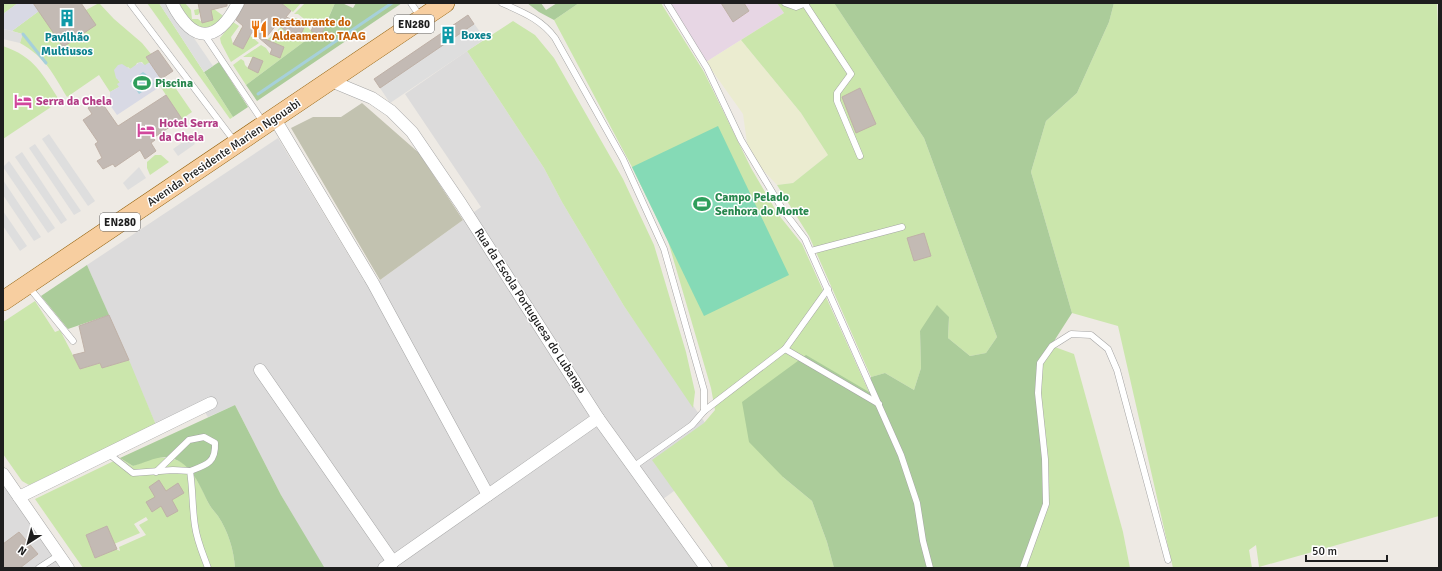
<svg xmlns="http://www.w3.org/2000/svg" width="1442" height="571" font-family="Signika,sans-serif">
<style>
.residential{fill:#dcdbdb}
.industrial{fill:#e7d6e4}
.construction{fill:#c2c2b0}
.farmland{fill:#ebecd0}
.grass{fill:#cbe6ac;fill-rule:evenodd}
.forest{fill:#abcc9a}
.pitch{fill:#85dab6}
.parking{fill:#dedede}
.plaza{fill:#d8d9e4}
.water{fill:#a6d0da}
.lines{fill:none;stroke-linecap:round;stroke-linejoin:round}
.stream{stroke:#a6d0da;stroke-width:3}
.building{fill:#c3bab4;stroke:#bfb1a7}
.service-casing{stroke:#a5a5a5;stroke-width:7}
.minor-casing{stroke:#a5a5a5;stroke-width:13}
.primary-casing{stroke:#905e07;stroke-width:20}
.service{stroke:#fff;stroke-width:6}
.minor{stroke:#fff;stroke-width:12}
.primary{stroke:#f7cea0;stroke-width:19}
.labels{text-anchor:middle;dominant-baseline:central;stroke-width:3;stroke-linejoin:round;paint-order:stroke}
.shield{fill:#fff;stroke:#626262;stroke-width:1}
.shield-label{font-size:11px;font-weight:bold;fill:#1e1e1e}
.food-label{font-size:12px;font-weight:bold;fill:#c56008;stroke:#fff;text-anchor:start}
.culture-label{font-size:12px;font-weight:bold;fill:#0d838f;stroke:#fff;text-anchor:start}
.leisure-label{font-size:12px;font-weight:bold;fill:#27864d;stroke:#fff;text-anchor:start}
.hotel-label{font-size:12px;font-weight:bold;fill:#b23c85;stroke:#fff;text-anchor:start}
.street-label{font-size:12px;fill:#1e1e1e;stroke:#fff}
</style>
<rect width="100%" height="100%" fill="#eeeae4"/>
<!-- residential -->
<g class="residential">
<polygon points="467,51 544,168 562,202 624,306 726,453 659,502 706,568 322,568 323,567 281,495 235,405 208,417 199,403 156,425 87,265 278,138 364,281 380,280 481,207 405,94"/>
<polygon points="3,475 68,568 3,568"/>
</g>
<!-- industrial -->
<polygon class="industrial" points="671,3 777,3 784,13 706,62"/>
<!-- construction -->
<polygon class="construction" points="362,103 419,153 463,220 380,280 291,128 313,117 341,117"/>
<!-- farmland -->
<polygon class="farmland" points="741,40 801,113 828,155 793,183 777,185 760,167 747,143 743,114 706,62"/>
<!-- grass -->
<g class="grass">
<polygon points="3,3 18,3 3,14"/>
<path d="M33 3 86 10 99 3 114 19 142 43 151 54 146 57 150 62 145 66 142 62 137 63 135 67 130 69 128 67 118 80 120 82 119 87 110 92 99 75 67 97C52 72 46 58 20 43L22 34 12 31 39 11Z"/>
<polygon points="147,3 159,3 233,117 230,119"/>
<polygon points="177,3 185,3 191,10 192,19 198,19 202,22 200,12 198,15 195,15 194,10 210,6 226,18 208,28 195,26"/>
<polygon points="281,3 301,3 293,12"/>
<polygon points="305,3 335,3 326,23 313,19 308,22 298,14 294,14"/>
<polygon points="579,3 661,3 704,72 751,168 778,214 802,244 869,392 783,477 812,501 827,542 834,568 729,568 652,460 704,423 715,410 711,388 668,241 632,167 554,20"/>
<polygon points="777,3 834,3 924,138 997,337 986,353 970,356 948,338 949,317 920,331 921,368 914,390 885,373 871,377 809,236 777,185 793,183 828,155 801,113 741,40 784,13"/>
<polygon points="1114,3 1437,3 1439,54 1439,516 1259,567 1256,545 1249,550 1252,568 1173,568 1118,326 1072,313 1031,172 1046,121 1077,93 1109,22"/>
<polygon points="290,18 297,18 300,21 307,24 309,29 321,35 305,41 246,85 233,65 241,59 244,61 245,65 248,68 252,57 243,57 261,45 266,48 270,54 274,43 265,42"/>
<polygon points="513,21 535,35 554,58 623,179 654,245 686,352 695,392 693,408 624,306 562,202 544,168 467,51"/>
<polygon points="233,22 239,26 231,37 233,44 243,49 248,38 239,33 241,28 259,43 231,62 221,43 220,38"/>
<path d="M3 46C35 57 42 74 60 101L3 139Z"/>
<polygon points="170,80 192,112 182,119 160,86"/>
<polygon points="155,155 161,155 169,162 150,175 147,168 147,162"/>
<polygon points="35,301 55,332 60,330 80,369 100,363 102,368 129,360 156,425 29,485 22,481 3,454 3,322"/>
<polygon points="1052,346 1074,354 1123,532 1130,568 1023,568 1040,363"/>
<path d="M156 457C166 458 174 458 183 463 194 470 203 492 209 504 211 508 215 512 218 516 228 531 234 550 235 568H83L35 499 120 458 133 466ZM146 517 148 520 139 525 146 535 119 547 120 551 116 549 95 558 86 535 107 526 114 544 140 533 134 524Z"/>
</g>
<!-- forest -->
<g class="forest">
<polygon points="335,3 342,3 353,8 356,3 402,3 257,101 246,85 305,41 321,35"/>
<polygon points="527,3 541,3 546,10 557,3 579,3 554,20 539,12"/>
<polygon points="834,3 1114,3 1109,22 1077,93 1046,121 1031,172 1072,313 1040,363 1038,393 1046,504 1023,568 834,568 827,542 812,501 783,477 749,442 742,402 806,355 869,392 871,377 885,373 914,390 921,368 920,331 937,305 949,317 948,338 970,356 986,353 997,337 924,138"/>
<polygon points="219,62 248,107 233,117 204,72"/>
<polygon points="87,265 109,315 68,329 41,296"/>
<path d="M235 405 281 495 324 567 322 568H235C234 550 228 531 218 516 215 512 211 508 209 504 200 487 192 463 171 458 157 455 146 463 133 466L120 458Z"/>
</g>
<!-- pitch -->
<polygon class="pitch" points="718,126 789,275 704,316 632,167"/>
<!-- parking -->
<g class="parking">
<polygon points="159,3 170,3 213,66 204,72"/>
<polygon points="468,15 485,39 390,103 374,79"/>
<polygon points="3,29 23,34 20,43 3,39"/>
<polygon points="49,134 95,201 88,206 42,139"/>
<polygon points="190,137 195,144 178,156 173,149"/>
<polygon points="35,144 81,211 74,215 29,148"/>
<polygon points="22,152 67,220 61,224 15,157"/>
<polygon points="9,161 55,228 48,233 3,167"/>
<polygon points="139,167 146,178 128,190 123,183"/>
<polygon points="3,180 41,237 34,241 3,195"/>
<polygon points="3,211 27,246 20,251 3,226"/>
</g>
<!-- plaza -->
<g class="plaza">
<polygon points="18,3 33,3 39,11 12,31 3,29 3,14"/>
<polygon points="140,62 145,65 150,62 164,84 117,115 110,105 110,92 119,87 117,84 120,82 116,78 114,70 118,65 122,64 130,69"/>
</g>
<!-- water -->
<polygon class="water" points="143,72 146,74 154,84 139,94 130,81"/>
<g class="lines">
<!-- stream -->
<g class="stream">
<polyline points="23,34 46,63"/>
<polyline points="258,94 392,3"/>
</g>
</g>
<!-- building -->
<g class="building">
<polygon points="33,3 81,3 96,25 63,47"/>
<polygon points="198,3 227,3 227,6 211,10 213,20 202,23"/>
<polygon points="245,3 281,3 291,11 286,17 305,25 300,37 286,31 277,24 265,39 284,47 280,58 270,54 272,49 252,32 243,49 233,44 243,26 236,20"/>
<polygon points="721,3 744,3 749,11 733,22"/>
<polygon points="468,15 474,24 380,88 374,79"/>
<polygon points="316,20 326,23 321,35 311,31"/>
<polygon points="158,50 173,71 161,79 146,57"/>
<polygon points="253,57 263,61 258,73 248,68"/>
<polygon points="860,88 876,124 856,133 842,97"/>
<polygon points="166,95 182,119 153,138 155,140 151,143 156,151 145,159 140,150 115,167 113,164 103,169 97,161 102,158 95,144 98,142 83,120 92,114 88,108 100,100 118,126"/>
<polygon points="924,233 931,256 914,261 907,238"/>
<polygon points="109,315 129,360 102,368 100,363 80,369 73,355 85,352 79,326"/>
<polygon points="159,480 166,491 178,483 184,493 172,500 178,511 167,517 161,506 152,512 146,502 155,497 149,487"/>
<polygon points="107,526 117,549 95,558 86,535"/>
<polygon points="19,532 38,554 20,568 3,568 3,544"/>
</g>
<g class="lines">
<!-- service casing -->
<g class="service-casing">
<g id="service">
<polyline points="130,3 235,142"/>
<polyline points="411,3 421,18"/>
<path d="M502 3C522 12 541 19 555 38L623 159 664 249 704 390V411"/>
<polyline points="667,3 707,68 741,140 783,210 805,239 901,455 917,503 923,541 930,568"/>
<polyline points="785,3 796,7 806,3"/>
<polyline points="805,4 851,74 837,93 837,101 860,156"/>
<polyline points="204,34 263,122"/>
<polyline points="811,251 902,227"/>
<polyline points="28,286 73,341"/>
<polyline points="828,289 785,349 879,404"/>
<path d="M109 454 133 473 173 470 190 471C193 490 192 507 195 526 197 541 203 554 208 568"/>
<polyline points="633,467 692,425 704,411 785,349"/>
<path d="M156 472 189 440 204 437 215 443C216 463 206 465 190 471"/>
<polyline points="39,568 59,555"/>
<polyline points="1023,568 1046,504 1045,459 1038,393 1040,363 1052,346 1071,334 1091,335 1108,349 1117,370 1168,560"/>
</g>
</g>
<!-- minor casing -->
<g class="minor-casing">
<g id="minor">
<path d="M172 3C193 44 217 44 238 3"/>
<polyline points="331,81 372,98 391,111 412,132 461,204 598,418 706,568"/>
<polyline points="275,119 373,283 488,495"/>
<polyline points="260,370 393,562"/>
<polyline points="3,474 68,568"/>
<polyline points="19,497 211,403"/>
<polyline points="384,568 598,418"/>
</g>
</g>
<!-- primary casing -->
<g class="primary-casing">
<polyline id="primary" points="3,301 445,3"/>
</g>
<!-- service -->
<use href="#service" class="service"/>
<!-- minor -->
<use href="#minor" class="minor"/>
<!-- primary -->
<use href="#primary" class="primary"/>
</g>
<!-- icons -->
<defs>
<g id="building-bare" transform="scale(1.38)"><path d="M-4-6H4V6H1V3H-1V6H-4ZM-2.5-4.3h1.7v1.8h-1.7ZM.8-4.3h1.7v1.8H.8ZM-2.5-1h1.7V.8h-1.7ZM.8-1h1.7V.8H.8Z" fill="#0f9aa8" stroke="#fff" stroke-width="2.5" paint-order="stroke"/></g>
<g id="restaurant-bare" transform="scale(1.38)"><path d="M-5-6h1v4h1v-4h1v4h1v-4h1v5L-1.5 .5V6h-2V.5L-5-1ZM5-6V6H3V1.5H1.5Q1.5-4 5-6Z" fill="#e8710a" stroke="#fff" stroke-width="2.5" paint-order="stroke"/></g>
<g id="stadium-bare" transform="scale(1.38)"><path d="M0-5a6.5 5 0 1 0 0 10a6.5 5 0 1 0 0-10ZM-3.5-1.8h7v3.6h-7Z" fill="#2e9e5b" stroke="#fff" stroke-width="2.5" paint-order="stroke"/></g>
<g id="hotel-bare" transform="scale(1.38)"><path d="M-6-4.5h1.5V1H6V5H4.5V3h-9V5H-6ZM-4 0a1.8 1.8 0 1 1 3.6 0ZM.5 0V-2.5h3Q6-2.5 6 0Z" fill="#d1479c" stroke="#fff" stroke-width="2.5" paint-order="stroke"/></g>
</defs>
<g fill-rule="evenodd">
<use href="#building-bare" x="67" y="18"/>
<use href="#restaurant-bare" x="259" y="29"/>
<use href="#building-bare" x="448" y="35"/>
<use href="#stadium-bare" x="142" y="83"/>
<use href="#hotel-bare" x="23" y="101"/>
<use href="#hotel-bare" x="146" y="130"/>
<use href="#stadium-bare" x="702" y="204"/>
</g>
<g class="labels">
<!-- shield labels -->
<g class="shield">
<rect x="394" y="15" width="40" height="18" rx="3"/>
<rect x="100" y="213" width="40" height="18" rx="3"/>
</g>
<g class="shield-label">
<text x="414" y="24">EN280</text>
<text x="120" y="222">EN280</text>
</g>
<!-- food labels -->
<g class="food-label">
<text x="272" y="22">Restaurante do<tspan x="272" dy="14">Aldeamento TAAG</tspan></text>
</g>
<!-- culture labels -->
<g class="culture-label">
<text x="461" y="35">Boxes</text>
<text x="67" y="37" text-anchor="middle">Pavilhão<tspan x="67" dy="14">Multiusos</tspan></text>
</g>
<!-- leisure labels -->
<g class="leisure-label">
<text x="155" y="83">Piscina</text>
<text x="715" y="197">Campo Pelado<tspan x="715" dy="14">Senhora do Monte</tspan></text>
</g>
<!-- hotel labels -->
<g class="hotel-label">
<text x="36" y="101">Serra da Chela</text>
<text x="159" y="123">Hotel Serra<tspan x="159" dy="14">da Chela</tspan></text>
</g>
<!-- street labels -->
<g class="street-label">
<text transform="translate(224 153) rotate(-34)">Avenida Presidente Marien Ngouabi</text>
<text transform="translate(530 311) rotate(57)">Rua da Escola Portuguesa do Lubango</text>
</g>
</g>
<!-- border -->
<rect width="1442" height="571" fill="none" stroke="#1e1e1e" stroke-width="8"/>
<!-- north arrow -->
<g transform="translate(28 543) rotate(216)" stroke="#ffffff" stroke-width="3" paint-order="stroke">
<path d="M0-3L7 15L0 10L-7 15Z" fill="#1e1e1e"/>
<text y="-6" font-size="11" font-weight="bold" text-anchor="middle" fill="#1e1e1e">N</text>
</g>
<!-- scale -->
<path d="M1306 555v6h81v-6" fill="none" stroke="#1e1e1e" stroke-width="2"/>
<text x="1312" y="555" font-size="12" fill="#1e1e1e" stroke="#ffffff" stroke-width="3" paint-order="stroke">50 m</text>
</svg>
